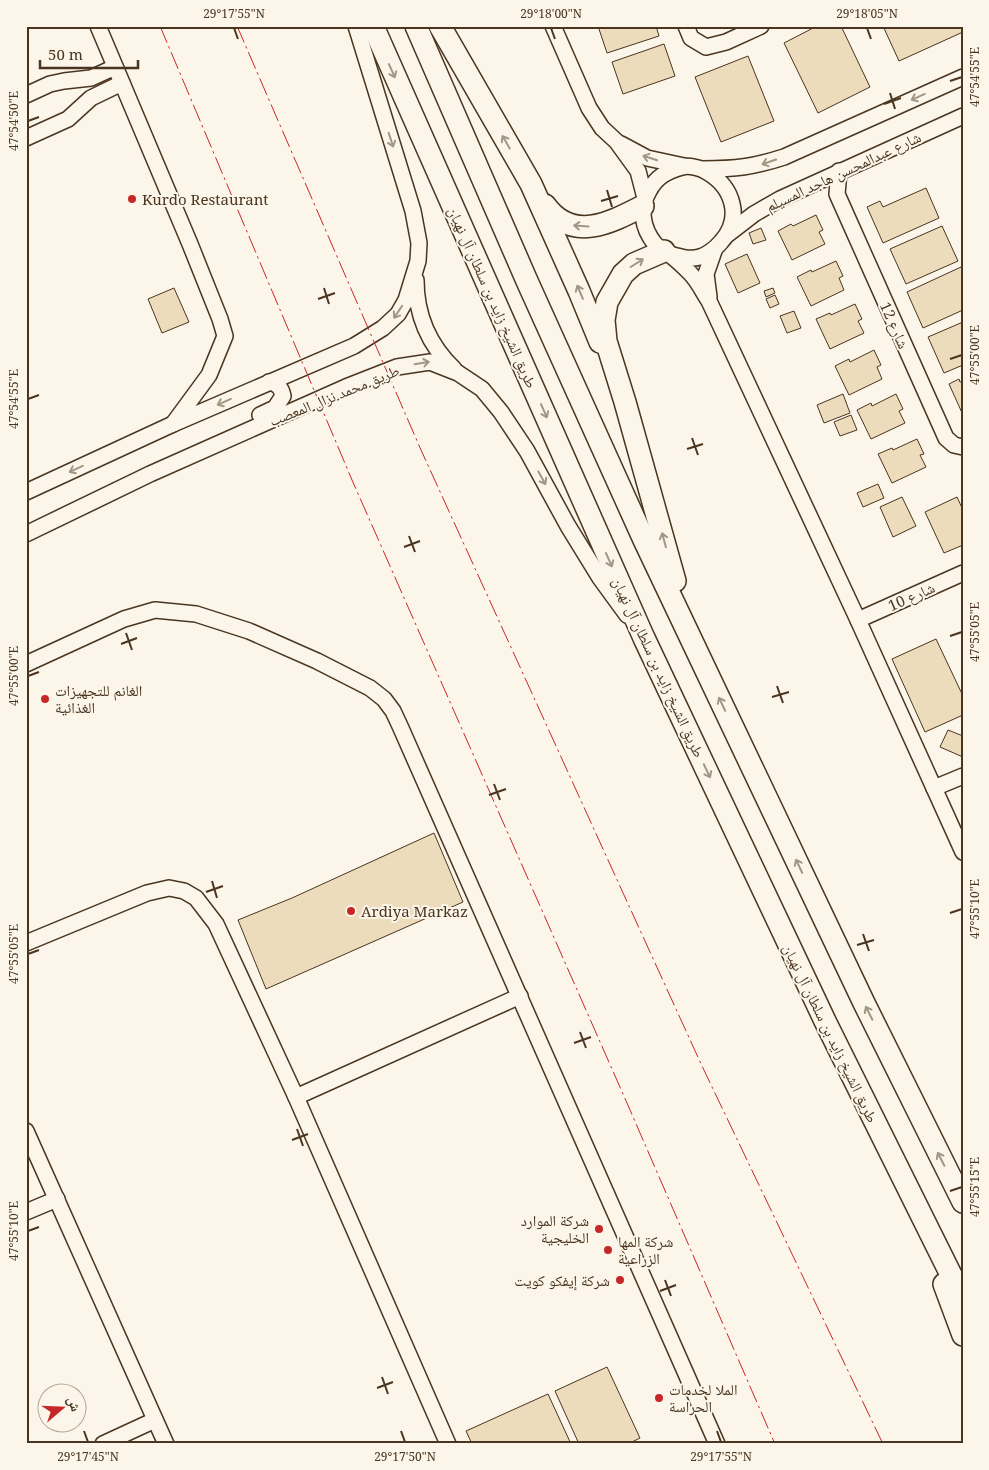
<svg xmlns="http://www.w3.org/2000/svg" width="989" height="1470" font-family="'Noto Serif','Noto Naskh Arabic',serif">
<style>
.building{fill:#ecdcbc;stroke:#4a3520}
.lines{fill:none;stroke-linecap:round;stroke-linejoin:round}
.minor-casing{stroke:#4a3520;stroke-width:18}
.highway-casing{stroke:#4a3520;stroke-width:24}
.minor{stroke:#fbf6e9;stroke-width:15}
.highway{stroke:#fbf6e9;stroke-width:21}
.power{stroke:#c62828;stroke-width:1;stroke-dasharray:18 4 2.5 4;stroke-linecap:butt}
.oneway{stroke:#a29684}
.ticks{fill:none;stroke:#4a3520;stroke-width:2}
.poi-dot{fill:#c62828;stroke:#fbf6e9;stroke-width:2}
.labels{text-anchor:middle;dominant-baseline:central;stroke-width:4;stroke-linejoin:round;paint-order:stroke}
.street-label{font-size:15px;fill:#4a3520;stroke:#fbf6e9}
.poi-label{font-size:15px;fill:#4a3520;stroke:#fbf6e9;text-anchor:start}
.neatline{fill:none;stroke:#4a3520;stroke-width:2}
.ticks-label{font-size:12px;text-anchor:middle;fill:#4a3520}
</style>
<rect width="100%" height="100%" fill="#fbf6e9"/>
<!-- building -->
<g class="building">
<polygon points="598,26 656,26 659,36 607,53"/>
<polygon points="817,26 841,26 870,87 818,113 784,43"/>
<polygon points="883,26 963,26 963,32 899,61"/>
<polygon points="664,44 675,76 623,94 612,62"/>
<polygon points="748,56 774,121 721,142 695,77"/>
<polygon points="926,188 939,218 883,243 867,207 880,201 883,207"/>
<polygon points="816,215 823,230 819,232 825,244 792,260 778,231 791,224 793,226"/>
<polygon points="942,226 958,261 906,284 890,249"/>
<polygon points="761,228 766,240 753,244 749,233"/>
<polygon points="747,254 760,283 738,293 725,264"/>
<polygon points="836,261 843,276 839,278 844,290 811,306 797,277 811,270 812,272"/>
<polygon points="961,267 963,271 963,310 923,328 907,292"/>
<polygon points="174,288 189,322 162,333 148,299"/>
<polygon points="773,288 775,293 766,297 764,291"/>
<polygon points="775,295 779,304 770,308 766,299"/>
<polygon points="855,304 862,319 858,321 864,333 830,349 816,319 830,313 831,315"/>
<polygon points="794,311 801,328 787,333 780,316"/>
<polygon points="963,322 963,365 944,373 928,337"/>
<polygon points="874,350 881,365 877,367 882,379 849,395 835,366 849,359 850,362"/>
<polygon points="959,379 960,382 963,381 963,415 949,384"/>
<polygon points="843,394 850,413 824,423 817,405"/>
<polygon points="896,394 903,409 899,411 905,423 871,439 857,410 871,403 872,406"/>
<polygon points="851,415 857,430 840,436 834,422"/>
<polygon points="917,439 924,454 920,455 926,467 892,483 878,454 892,448 893,450"/>
<polygon points="878,484 884,498 863,507 857,493"/>
<polygon points="902,497 916,526 893,537 880,507"/>
<polygon points="957,497 963,510 963,545 944,553 925,512"/>
<polygon points="936,639 963,696 963,715 925,732 892,659"/>
<polygon points="948,730 963,736 963,757 940,747"/>
<polygon points="434,833 463,902 266,989 238,920 292,898"/>
<polygon points="607,1367 640,1438 628,1444 579,1444 555,1391"/>
<polygon points="548,1394 571,1444 472,1444 466,1431"/>
</g>
<g class="lines">
<!-- minor casing -->
<g class="minor-casing">
<g id="minor">
<polyline points="98,26 190,244 220,319 225,336 209,375 173,424"/>
<polyline points="553,26 589,108 602,128 617,142 638,171 645,198"/>
<polyline points="686,26 691,38 706,47 726,42 761,26"/>
<polyline points="26,95 50,84 64,81 91,78 115,67"/>
<polyline points="26,138 68,119 91,98 122,83"/>
<polyline points="621,144 647,158 684,166"/>
<path d="M703 169C736 169 753 167 784 157L963 77"/>
<polyline points="839,171 837,194 946,438 954,445 963,447"/>
<polyline points="728,234 754,214 780,199 963,116"/>
<path d="M670 254C680 257 689 260 700 257 709 254 715 249 721 242 743 218 733 187 707 172 701 168 689 165 682 167 667 171 656 177 649 191 639 208 642 228 655 244 659 248 665 251 670 255 677 260 684 267 690 273 698 281 703 292 709 301L858 620 963 852"/>
<path d="M416 280C416 315 429 345 454 369"/>
<polyline points="709,297 706,274 714,251"/>
<path d="M260 415 275 408 283 396C281 387 278 384 269 382"/>
<polyline points="26,492 173,424 354,346 383,328 398,314 406,300 418,261 419,243 413,211 356,26"/>
<polyline points="26,534 150,474 346,387 397,367 430,362 458,373 482,389 501,412 527,451 568,526 600,578 627,615"/>
<polyline points="858,620 963,573"/>
<polyline points="26,664 124,619 155,610 196,614 249,631 317,661 370,688 384,699 393,711 400,726 717,1444"/>
<polyline points="934,788 963,776"/>
<polyline points="26,943 147,893 169,888 184,891 196,898 216,924 296,1097 448,1444"/>
<polyline points="296,1097 520,996"/>
<polyline points="26,1131 166,1444"/>
<polyline points="26,1212 57,1199"/>
<polyline points="103,1444 155,1420"/>
</g>
</g>
<!-- highway casing -->
<g class="highway-casing">
<g id="highway">
<polyline points="373,26 644,638 825,1021 963,1299"/>
<polyline points="416,26 527,281 644,540 864,1003 963,1202"/>
<polyline points="440,26 531,184 579,291 600,342"/>
<path d="M545 205C572 243 610 223 643 206"/>
<polyline points="664,251 634,264 623,274 607,302 604,320 606,341 625,402 675,581"/>
<polyline points="944,1284 963,1335"/>
</g>
</g>
<!-- minor -->
<use href="#minor" class="minor"/>
<!-- highway -->
<use href="#highway" class="highway"/>
<!-- power -->
<g class="power">
<polyline points="160,26 352,480 627,1103 775,1444"/>
<polyline points="237,26 421,450 702,1066 883,1444"/>
</g>
</g>
<!-- one-way arrows -->
<defs><path id="oneway-shaft" d="M-6 0H5M1.5-3L5.5 0L1.5 3" fill="none" stroke-width="1.6" stroke-linecap="round" stroke-linejoin="round" transform="scale(1.25)"/></defs>
<g class="oneway">
<use href="#oneway-shaft" transform="translate(392 71) rotate(66)"/>
<use href="#oneway-shaft" transform="translate(918 97) rotate(156)"/>
<use href="#oneway-shaft" transform="translate(391 140) rotate(72)"/>
<use href="#oneway-shaft" transform="translate(506 142) rotate(-120)"/>
<use href="#oneway-shaft" transform="translate(650 158) rotate(-162)"/>
<use href="#oneway-shaft" transform="translate(769 162) rotate(161)"/>
<use href="#oneway-shaft" transform="translate(581 226) rotate(-176)"/>
<use href="#oneway-shaft" transform="translate(637 263) rotate(-32)"/>
<use href="#oneway-shaft" transform="translate(580 292) rotate(-113)"/>
<use href="#oneway-shaft" transform="translate(398 312) rotate(124)"/>
<use href="#oneway-shaft" transform="translate(422 363) rotate(-9)"/>
<use href="#oneway-shaft" transform="translate(224 402) rotate(156)"/>
<use href="#oneway-shaft" transform="translate(544 411) rotate(66)"/>
<use href="#oneway-shaft" transform="translate(76 469) rotate(155)"/>
<use href="#oneway-shaft" transform="translate(542 478) rotate(61)"/>
<use href="#oneway-shaft" transform="translate(664 540) rotate(-105)"/>
<use href="#oneway-shaft" transform="translate(609 560) rotate(66)"/>
<use href="#oneway-shaft" transform="translate(722 704) rotate(-115)"/>
<use href="#oneway-shaft" transform="translate(707 771) rotate(65)"/>
<use href="#oneway-shaft" transform="translate(799 866) rotate(-115)"/>
<use href="#oneway-shaft" transform="translate(869 1013) rotate(-117)"/>
<use href="#oneway-shaft" transform="translate(941 1159) rotate(-117)"/>
</g>
<!-- ticks -->
<path class="ticks" d="M234 28 238 39M551 28 555 39M867 28 871 39M950 81 962 77M890 93 895 109M884 104 901 98M28 121 39 117M607 190 612 207M601 201 618 196M324 288 329 304M318 299 335 293M950 359 962 355M28 399 39 395M692 438 698 455M687 449 703 444M409 536 415 552M404 547 420 541M126 633 132 650M950 636 962 632M121 644 137 638M28 676 39 672M777 686 783 703M772 697 789 692M494 784 500 800M489 795 506 789M212 881 217 898M206 892 223 886M950 913 962 909M863 934 869 951M857 945 874 940M28 954 39 950M580 1032 586 1048M574 1043 591 1037M297 1129 303 1146M292 1140 308 1134M950 1191 962 1187M28 1231 39 1227M665 1280 671 1296M660 1291 676 1285M382 1377 388 1394M377 1388 393 1382M84 1431 88 1442M401 1431 405 1442M717 1431 721 1442"/>
<!-- markers -->
<g class="poi-dot">
<circle cx="132" cy="199" r="5"/>
<circle cx="45" cy="699" r="5"/>
<circle cx="351" cy="911" r="5"/>
<circle cx="599" cy="1229" r="5"/>
<circle cx="608" cy="1250" r="5"/>
<circle cx="620" cy="1280" r="5"/>
<circle cx="659" cy="1398" r="5"/>
</g>
<g class="labels">
<!-- street labels -->
<g class="street-label">
<text transform="translate(843 171) rotate(-25)">شارع عبدالمحسن هاجد المسيلم</text>
<text transform="translate(493 297) rotate(66)">طريق الشيخ زايد بن سلطان آل نهيان</text>
<text transform="translate(895 325) rotate(66)">شارع 12</text>
<text transform="translate(334 395) rotate(-22)">طريق محمد نزال المعصب</text>
<text transform="translate(911 596) rotate(-24)">شارع 10</text>
<text transform="translate(659 667) rotate(65)">طريق الشيخ زايد بن سلطان آل نهيان</text>
<text transform="translate(831 1033) rotate(64)">طريق الشيخ زايد بن سلطان آل نهيان</text>
</g>
<!-- poi labels -->
<g class="poi-label">
<text x="142" y="199">Kurdo Restaurant</text>
<text x="55" y="690">الغانم للتجهيزات<tspan x="55" dy="17">الغذائية</tspan></text>
<text x="361" y="911">Ardiya Markaz</text>
<text x="589" y="1220" text-anchor="end">شركة الموارد<tspan x="589" dy="17">الخليجية</tspan></text>
<text x="618" y="1241">شركة المها<tspan x="618" dy="17">الزراعية</tspan></text>
<text x="610" y="1280" text-anchor="end">شركة إيفكو كويت</text>
<text x="669" y="1389">الملا لخدمات<tspan x="669" dy="17">الحراسة</tspan></text>
</g>
</g>
<!-- border -->
<rect width="989" height="1470" fill="none" stroke="#fbf6e9" stroke-width="55"/>
<!-- north arrow -->
<g transform="translate(62 1408) rotate(71)"><circle r="24" fill="#fbf6e9" stroke="#b4a999"/>
<path d="M0-4L9 19L0 12L-9 19Z" fill="#c62828"/>
<text y="-8" font-size="14" font-weight="bold" text-anchor="middle" fill="#4a3520">ش</text>
</g>
<!-- scale -->
<path d="M40 60v8h98v-8" fill="none" stroke="#4a3520" stroke-width="2.5"/>
<text x="48" y="60" font-size="15" fill="#4a3520" stroke="#fbf6e9" stroke-width="4" paint-order="stroke">50 m</text>
<rect x="28" y="28" width="934" height="1414" class="neatline"/>
<g class="ticks-label">
<text x="234" y="18">29°17'55"N</text>
<text x="551" y="18">29°18'00"N</text>
<text x="867" y="18">29°18'05"N</text>
<text transform="translate(975 77) rotate(-90)" y="4">47°54'55"E</text>
<text transform="translate(14 121) rotate(-90)" y="4">47°54'50"E</text>
<text transform="translate(975 355) rotate(-90)" y="4">47°55'00"E</text>
<text transform="translate(14 399) rotate(-90)" y="4">47°54'55"E</text>
<text transform="translate(975 632) rotate(-90)" y="4">47°55'05"E</text>
<text transform="translate(14 676) rotate(-90)" y="4">47°55'00"E</text>
<text transform="translate(975 909) rotate(-90)" y="4">47°55'10"E</text>
<text transform="translate(14 954) rotate(-90)" y="4">47°55'05"E</text>
<text transform="translate(975 1187) rotate(-90)" y="4">47°55'15"E</text>
<text transform="translate(14 1231) rotate(-90)" y="4">47°55'10"E</text>
<text x="88" y="1461">29°17'45"N</text>
<text x="405" y="1461">29°17'50"N</text>
<text x="721" y="1461">29°17'55"N</text>
</g>
</svg>
